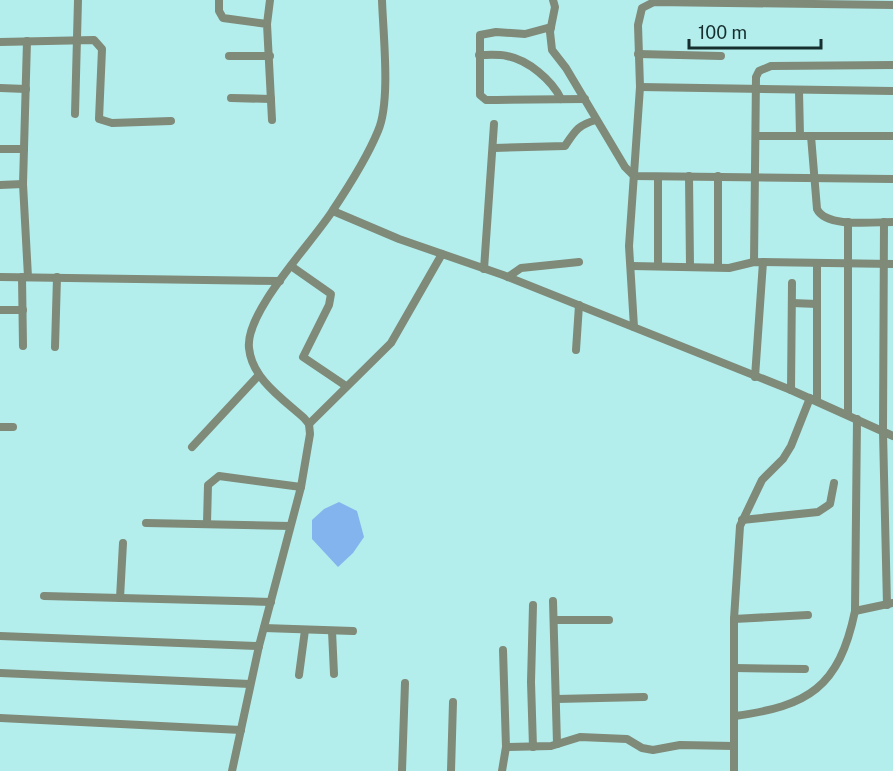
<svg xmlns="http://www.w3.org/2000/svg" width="893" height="771" font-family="'Public Sans',sans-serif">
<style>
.water{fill:#84b4ed}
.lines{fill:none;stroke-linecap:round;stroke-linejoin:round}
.street{stroke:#7f8a79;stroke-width:8}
</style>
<rect width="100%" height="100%" fill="#b3eeed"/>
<!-- water -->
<polygon class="water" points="339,502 357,511 364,537 353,553 338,567 312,539 312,520 324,509"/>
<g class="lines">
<!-- street -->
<g class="street">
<polyline points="219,0 219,11 223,18 267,24 272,120"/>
<polyline points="553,0 555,7 550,32 552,50 566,68 625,167 634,176 893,179"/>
<polyline points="267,24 270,0"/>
<polyline points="551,27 525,34 496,32 480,35 480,95 486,100 496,100 585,99"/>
<polyline points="27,41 23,184 28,277"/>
<polyline points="0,42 94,40 102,49 99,119 112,123 171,121"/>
<polyline points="638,54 721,56"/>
<path d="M479 55C488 55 498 54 507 56 528 60 552 80 561 99"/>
<polyline points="229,56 270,56"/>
<polyline points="640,87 893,91"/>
<polyline points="0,88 26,89"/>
<polyline points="799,91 800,136"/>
<polyline points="231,98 271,99"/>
<polyline points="75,114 78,0"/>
<polyline points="757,136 893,136"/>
<path d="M811 136 817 209C826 228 873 222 893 222"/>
<path d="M494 148 565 146C575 131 578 125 596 120"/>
<polyline points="0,149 24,149"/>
<polyline points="689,176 690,266"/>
<polyline points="718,176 718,267"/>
<polyline points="0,185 23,184"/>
<polyline points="333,211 399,239 503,275 791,390 893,436"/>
<polyline points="884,222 883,432 887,605"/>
<polyline points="754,262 756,77 759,71 771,66 893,65"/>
<polyline points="291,266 331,294 329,305 303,357 346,386"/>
<polyline points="632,266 729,268 754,262 893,264"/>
<polyline points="658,266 658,177"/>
<polyline points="484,269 494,124"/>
<polyline points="0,277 280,281"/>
<polyline points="22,277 23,346"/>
<polyline points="508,277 521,268 579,262"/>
<polyline points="792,303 817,304"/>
<polyline points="0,310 23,310"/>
<polyline points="634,327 629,246 640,87 638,25 642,8 654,2 893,5"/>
<polyline points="55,347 57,277"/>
<polyline points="576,350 579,305"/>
<polyline points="755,377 763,262"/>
<polyline points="791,390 792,283"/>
<polyline points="817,401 817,264"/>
<polyline points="848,414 848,222"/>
<polyline points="309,424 391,343 442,254"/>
<polyline points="0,427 13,427"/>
<polyline points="192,447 259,375"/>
<polyline points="742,520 818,512 830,504 834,483"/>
<polyline points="146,523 290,526"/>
<polyline points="207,523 208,485 219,476 301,487"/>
<polyline points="44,596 271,602"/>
<polyline points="120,598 123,543"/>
<polyline points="553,601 557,744"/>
<polyline points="855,611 893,603"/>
<polyline points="734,619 808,615"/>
<polyline points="554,620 609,620"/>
<polyline points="264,628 353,631"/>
<polyline points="332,631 334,674"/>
<polyline points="0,636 259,646"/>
<polyline points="734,668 805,669"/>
<polyline points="0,673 250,684"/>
<polyline points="299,675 305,630"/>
<polyline points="556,699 644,697"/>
<path d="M735 716C808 706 839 688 855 611L857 419"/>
<polyline points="0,718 241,730"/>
<polyline points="506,747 551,746 580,737 627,739 642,748 653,750 680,745 734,746"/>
<polyline points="533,747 531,682 533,605"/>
<path d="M232 771 259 646 301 487 310 434 309 424 304 418C283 399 252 379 249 348 245 311 313 242 333 210 349 186 367 158 378 131 391 102 383 33 382 0"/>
<polyline points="402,771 405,683"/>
<polyline points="451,771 453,702"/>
<polyline points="502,771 506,747 503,650"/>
<polyline points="734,771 734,619 740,526 762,480 783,459 791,446 810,398"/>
</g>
</g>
<!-- scale -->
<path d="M689 39v9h132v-9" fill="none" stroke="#162e2d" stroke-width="3"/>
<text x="698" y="39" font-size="18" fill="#162e2d" stroke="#b3eeed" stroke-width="4.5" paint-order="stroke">100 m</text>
</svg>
